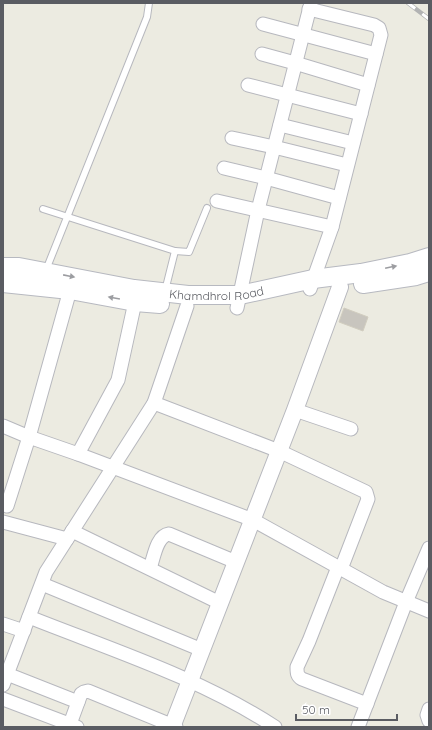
<svg xmlns="http://www.w3.org/2000/svg" width="432" height="730" font-family="Quicksand,sans-serif">
<style>
.building{fill:#c8c5be;stroke:#d1cdbf}
.lines{fill:none;stroke-linecap:round;stroke-linejoin:round}
.service-casing{stroke:#b7b8be;stroke-width:8}
.minor-casing{stroke:#b7b8be;stroke-width:15}
.tertiary-casing{stroke:#b7b8be;stroke-width:18}
.secondary-casing{stroke:#b7b9c0;stroke-width:20}
.service{stroke:#fff;stroke-width:6}
.minor{stroke:#fff;stroke-width:13}
.tertiary{stroke:#fff;stroke-width:16}
.secondary{stroke:#fff;stroke-width:18}
.rail-casing{stroke:#b2b3b3;stroke-width:4.5}
.rail{stroke:#fff;stroke-width:3;stroke-dasharray:9;stroke-linecap:butt}
.oneway{fill:#9c9da1}
.labels{text-anchor:middle;dominant-baseline:central;stroke-width:3;stroke-linejoin:round;paint-order:stroke}
.street-label{font-size:12px;fill:#5a5c62;stroke:#fff}
</style>
<rect width="100%" height="100%" fill="#ecebe1"/>
<!-- building -->
<polygon class="building" points="344,308 368,317 363,331 339,322"/>
<g class="lines">
<!-- service casing -->
<g class="service-casing">
<g id="service">
<polyline points="43,209 175,251 165,291"/>
<polyline points="175,251 189,252 207,208"/>
<polyline points="46,270 147,17 149,3"/>
</g>
</g>
<!-- minor casing -->
<g class="minor-casing">
<g id="minor">
<polyline points="309,9 374,25 379,28 381,35 332,227 310,289"/>
<polyline points="263,24 376,54"/>
<polyline points="262,54 295,63 368,85"/>
<polyline points="248,85 361,114"/>
<polyline points="280,125 353,143"/>
<polyline points="232,138 274,147 347,165"/>
<polyline points="224,168 266,178 339,198"/>
<polyline points="217,201 332,227"/>
<polyline points="237,308 258,210 311,3"/>
<polyline points="154,403 279,451 366,492 368,499 341,569"/>
<polyline points="295,410 351,429"/>
<polyline points="3,426 29,437 78,454 253,520 383,592 429,611"/>
<polyline points="78,454 118,380 135,302"/>
<polyline points="7,506 29,437 70,290"/>
<polyline points="3,522 67,539"/>
<polyline points="72,531 220,603"/>
<path d="M338 567 309 641 297 667C297 673 297 676 302 679L367 704"/>
<path d="M150 568C154 558 156 536 169 534L236 562"/>
<polyline points="42,584 202,650"/>
<path d="M29 617C112 650 200 678 275 727"/>
<polyline points="3,624 24,631"/>
<polyline points="7,674 78,702"/>
<polyline points="3,685 46,572 154,403 187,306"/>
<polyline points="3,699 77,727"/>
<polyline points="429,709 427,715 429,721"/>
<polyline points="70,724 81,694 84,692 88,691 176,727"/>
<polyline points="358,727 406,602 429,548"/>
</g>
</g>
<!-- tertiary casing -->
<g class="tertiary-casing">
<polyline id="tertiary" points="172,727 295,410 340,287"/>
</g>
<!-- secondary casing -->
<g class="secondary-casing">
<g id="secondary">
<path id="s1" d="M3 267H19L134 289 188 295H240L313 279 361 273 410 263 429 257"/>
<polyline points="3,283 70,290 135,302 160,304"/>
<polyline points="363,284 416,276 429,272"/>
</g>
</g>
<!-- service -->
<use href="#service" class="service"/>
<!-- minor -->
<use href="#minor" class="minor"/>
<!-- tertiary -->
<use href="#tertiary" class="tertiary"/>
<!-- secondary -->
<use href="#secondary" class="secondary"/>
<!-- rail casing -->
<g class="rail-casing">
<polyline id="rail" points="408,3 429,19"/>
</g>
<!-- rail -->
<use href="#rail" class="rail"/>
</g>
<!-- one-way arrows -->
<defs><path id="oneway-solid" d="M-6-.8H1V-3.2L6.5 0L1 3.2V.8H-6Z"/></defs>
<g class="oneway">
<use href="#oneway-solid" transform="translate(391 267) rotate(-12)"/>
<use href="#oneway-solid" transform="translate(69 276) rotate(11)"/>
<use href="#oneway-solid" transform="translate(114 298) rotate(-170)"/>
</g>
<g class="labels">
<!-- street labels -->
<g class="street-label">
<text stroke="none"><textPath href="#s1" startOffset="216">Khamdhrol Road</textPath></text>
</g>
</g>
<!-- border -->
<rect width="432" height="730" fill="none" stroke="#5a5c62" stroke-width="8"/>
<!-- scale -->
<path d="M296 714v6h101v-6" fill="none" stroke="#5a5c62" stroke-width="2"/>
<text x="302" y="714" font-size="12" fill="#5a5c62" stroke="#ffffff" stroke-width="3" paint-order="stroke">50 m</text>
</svg>
